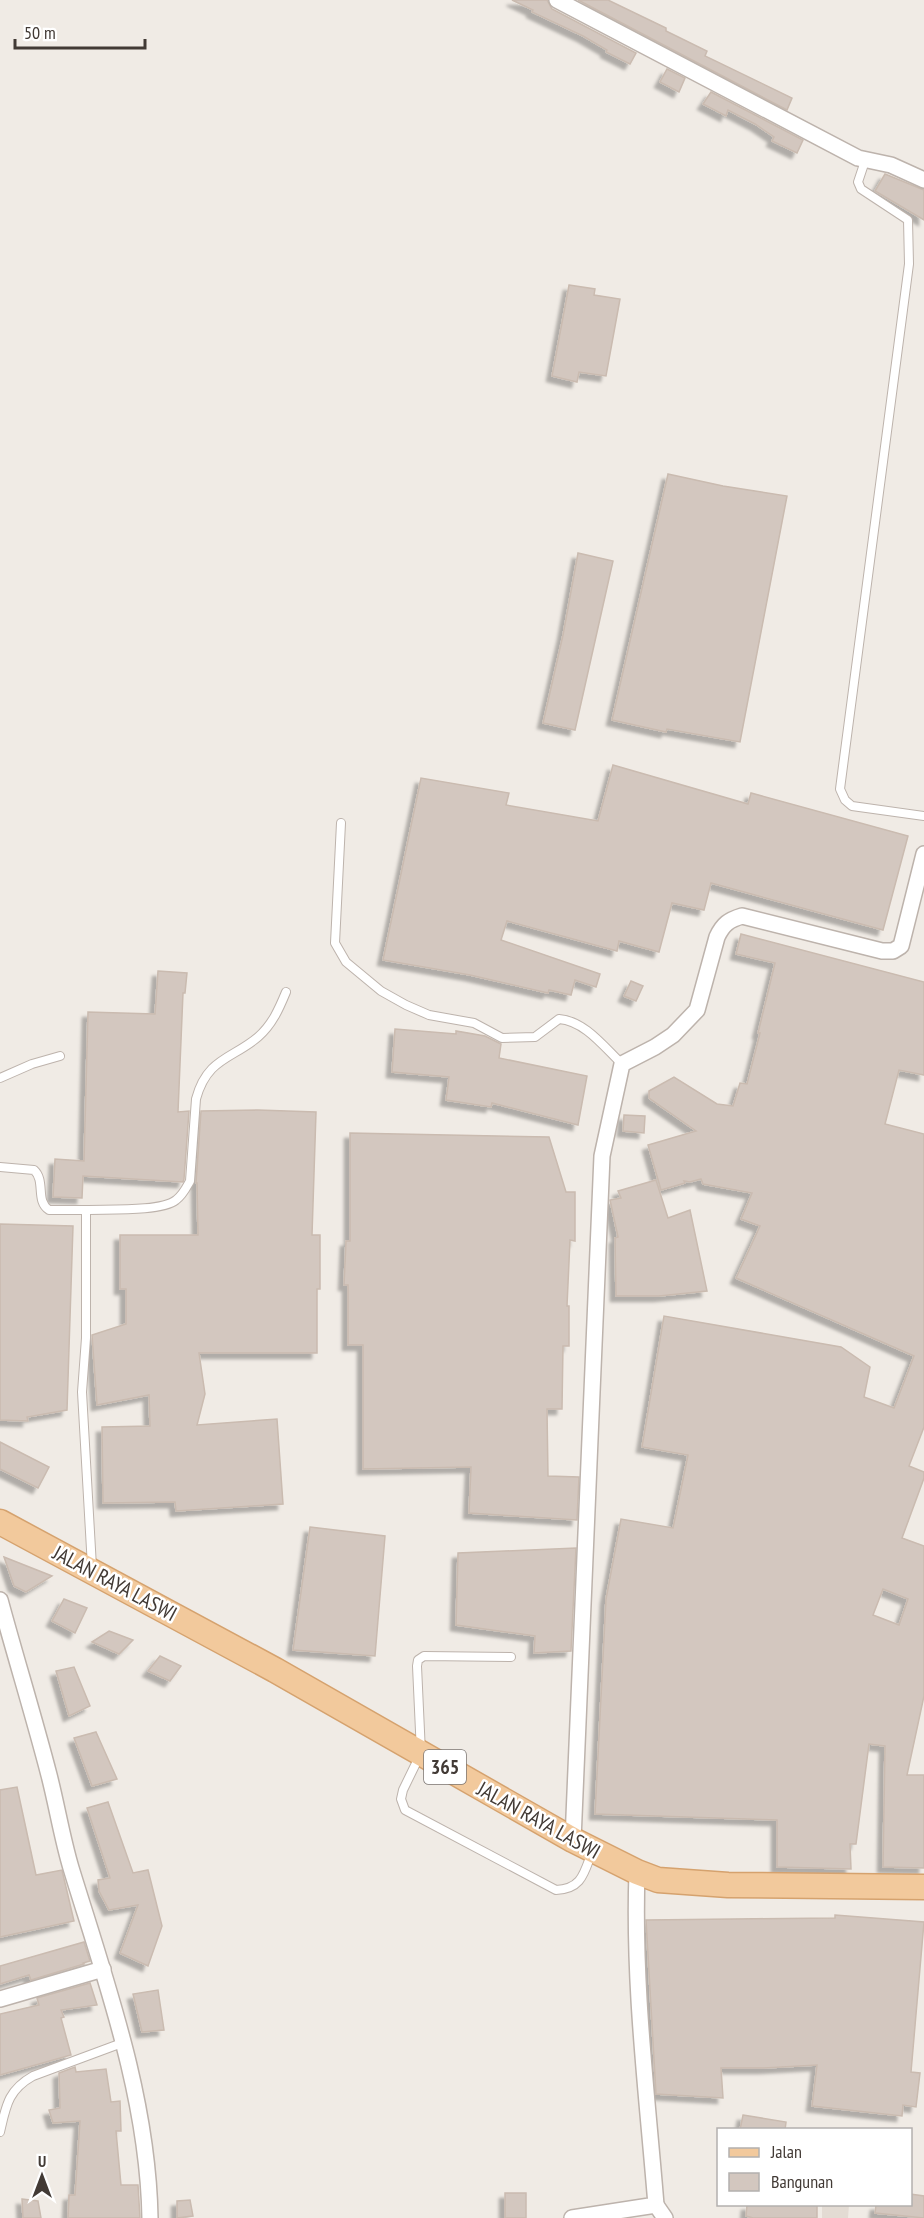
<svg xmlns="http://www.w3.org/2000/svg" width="924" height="2218" font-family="'PT Sans Narrow',sans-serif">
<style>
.residential{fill:#e3dbd3}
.building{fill:#d3c7bf;stroke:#cabbb0;stroke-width:1.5;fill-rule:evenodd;filter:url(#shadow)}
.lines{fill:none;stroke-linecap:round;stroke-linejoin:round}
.lane-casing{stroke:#bdb3ac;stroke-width:10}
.street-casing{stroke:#bdb3ac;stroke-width:18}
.primary-casing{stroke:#d5a26e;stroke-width:27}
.lane{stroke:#fff;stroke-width:8}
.street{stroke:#fff;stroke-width:15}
.primary{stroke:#f2c99c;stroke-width:24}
.labels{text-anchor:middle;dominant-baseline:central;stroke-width:5;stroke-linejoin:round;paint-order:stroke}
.shield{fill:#fff;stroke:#7b7572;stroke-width:1.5}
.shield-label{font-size:20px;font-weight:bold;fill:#423a35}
.street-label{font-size:21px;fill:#423a35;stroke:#fff}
</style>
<defs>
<filter id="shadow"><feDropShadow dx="-5.5" dy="5.5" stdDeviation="1.5" flood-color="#0004"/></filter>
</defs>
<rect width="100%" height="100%" fill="#f0ebe5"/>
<!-- residential -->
<polygon class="residential" points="822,2205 849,2205 848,2218 822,2218"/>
<!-- building -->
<g class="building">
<polygon points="512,0 547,0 552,9 636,53 630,64 606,52 607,50 583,36 532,12 533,10"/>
<polygon points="578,0 608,0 666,28 666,31 707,51 705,56 792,98 787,110"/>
<polygon points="667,69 685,78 679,92 660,82"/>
<polygon points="711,92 803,140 797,153 772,141 774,137 755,124 728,110 726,116 703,104"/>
<polygon points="885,174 924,190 924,220 875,191"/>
<polygon points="569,285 595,289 594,295 620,299 606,376 579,372 577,382 552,376"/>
<polygon points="668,474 723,486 787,496 740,742 667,729 666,732 612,720"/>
<polygon points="578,553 613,561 575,730 543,723 563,635"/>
<polygon points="613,765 748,804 751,793 908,836 883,930 711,883 704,910 672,903 659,952 619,941 617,951 507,921 501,940 600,974 596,987 575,980 571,995 549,990 548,993 470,975 383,960 421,778 509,793 506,805 598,821"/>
<path d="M741 934 924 982V1075L899 1070 885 1124 924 1134V1427L909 1466 924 1472V1478L902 1538 924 1546V1696L907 1775H924V1868L883 1867 885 1746 869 1744 856 1844H850L851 1869 777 1867V1820L595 1814 606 1599 621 1519 673 1528 688 1455 642 1447 664 1316 841 1347 870 1367 864 1397 894 1408 914 1356 736 1278 760 1226 741 1219 752 1193 703 1184 701 1179 690 1182 684 1181 685 1183 661 1190 648 1145 696 1131 649 1098V1091L674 1077 717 1104 733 1106 740 1083 747 1084 760 1033H758L775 963 736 954ZM883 1589 908 1599 899 1625 873 1615Z"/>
<polygon points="158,971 187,973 185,993 183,993 178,1112 189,1111 184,1179 183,1182 83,1176 82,1198 53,1197 55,1159 84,1161 88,1012 155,1014"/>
<polygon points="631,981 643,986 636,1001 624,996"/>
<polygon points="395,1029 456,1034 456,1031 485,1036 501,1044 499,1058 587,1076 578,1125 492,1103 491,1107 446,1100 449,1077 392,1072"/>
<polygon points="258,1110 316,1112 312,1235 320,1235 320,1289 317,1289 317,1353 199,1353 205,1394 197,1425 277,1419 283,1504 176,1511 175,1502 103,1503 102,1427 150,1426 149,1395 97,1405 92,1335 126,1324 126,1289 120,1289 120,1235 198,1235 197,1183 196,1183 201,1111"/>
<polygon points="624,1115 645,1116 644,1133 623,1131"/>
<polygon points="350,1133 549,1137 566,1192 575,1192 575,1241 570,1240 567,1306 569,1306 569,1346 563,1346 562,1409 547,1409 548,1476 579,1477 577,1520 469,1513 471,1467 363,1469 363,1345 348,1345 348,1285 344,1285 346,1241 350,1241"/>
<polygon points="656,1180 668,1218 690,1210 707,1291 659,1296 616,1296 615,1238 618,1237 610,1200 621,1198 618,1191"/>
<polygon points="0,1224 73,1226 67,1410 27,1417 28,1421 0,1420"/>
<polygon points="0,1442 49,1467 38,1488 0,1469"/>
<polygon points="310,1527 385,1536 375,1656 293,1650"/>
<polygon points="576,1548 571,1651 534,1653 535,1636 456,1625 458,1553"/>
<polygon points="4,1557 52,1576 26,1592 14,1586"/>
<polygon points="64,1599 87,1608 75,1633 52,1621"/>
<polygon points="109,1631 133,1640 119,1654 92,1642"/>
<polygon points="160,1656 181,1666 170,1681 148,1671"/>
<polygon points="74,1667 90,1706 69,1716 56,1671"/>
<polygon points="96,1732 117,1779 92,1786 74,1738"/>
<polygon points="17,1787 36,1875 62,1870 74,1921 0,1937 0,1790"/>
<polygon points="108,1802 133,1873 148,1870 162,1926 148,1966 120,1953 138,1905 109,1910 99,1891 98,1880 110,1878 87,1808"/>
<polygon points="835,1915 924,1922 911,2072 920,2073 916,2107 903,2105 902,2116 812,2106 817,2065 764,2068 721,2068 723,2098 656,2094 646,1920 835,1918"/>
<polygon points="84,1942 90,1961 83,1963 84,1964 31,1980 29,1975 0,1984 0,1966"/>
<polygon points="90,1983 97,2005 61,2010 64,2017 61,2018 71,2055 0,2075 0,2014 39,2005 37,1998"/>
<polygon points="158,1990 164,2030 142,2032 133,1994"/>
<polygon points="75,2067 76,2072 106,2069 111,2102 120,2101 121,2131 116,2131 121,2185 138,2185 140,2218 68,2218 69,2195 75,2195 80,2121 53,2123 49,2110 60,2108 59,2073"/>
<polygon points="743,2115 786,2122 785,2130 740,2130"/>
<rect x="505" y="2193" width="21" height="25"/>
<polygon points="910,2194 924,2196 924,2218 875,2213 876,2205 910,2205"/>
<polygon points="22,2199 38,2201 41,2218 23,2218"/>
<polygon points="190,2200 193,2216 177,2218 177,2201"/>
<polygon points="747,2205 817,2205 817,2218 753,2218 746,2216"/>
</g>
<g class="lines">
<!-- lane casing -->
<g class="lane-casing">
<g id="lane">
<polyline points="865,161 858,182 861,189 908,220 909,264 840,789 845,800 852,806 924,816"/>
<path d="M341 823 335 943 346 962 381 991 406 1005 429 1015 474 1023 502 1038 535 1037 559 1019C585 1021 604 1047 622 1064"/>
<polyline points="0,1078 32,1064 60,1056"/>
<path d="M0 1167 34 1170C46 1181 35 1201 49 1210H86"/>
<path d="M92 1567 82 1392 86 1338V1210C107 1209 161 1212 176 1200 183 1195 186 1188 190 1181L196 1099C207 1058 232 1059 258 1037 272 1025 279 1009 286 992"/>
<path d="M511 1657 424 1656 418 1660 417 1666 421 1753 403 1790 401 1799 405 1810 556 1890C582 1889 584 1873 592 1852"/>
<path d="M0 2132C6 2106 8 2090 33 2076L122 2043"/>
</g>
</g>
<!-- street casing -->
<g class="street-casing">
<g id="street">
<polyline points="557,0 858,158 891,165 924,180"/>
<path d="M0 1600C16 1659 34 1717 49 1775 57 1806 62 1838 71 1868 106 1982 148 2098 150 2218"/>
<path d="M573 1840 602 1156 622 1064 655 1047 673 1035 697 1010 717 937C723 924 729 920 742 916L882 951H893L901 946 924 854"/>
<polyline points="0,1999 103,1969"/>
<polyline points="656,2205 665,2218"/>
<path d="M572 2218 656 2205C647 2093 633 1985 637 1872"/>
</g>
</g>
<!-- primary casing -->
<g class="primary-casing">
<polyline id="primary" points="0,1522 275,1670 573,1840 637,1872 658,1880 728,1885 924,1887"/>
</g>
<!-- lane -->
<use href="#lane" class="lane"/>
<!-- street -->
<use href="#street" class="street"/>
<!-- primary -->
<use href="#primary" class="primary"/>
</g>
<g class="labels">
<!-- shield labels -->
<rect class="shield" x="424" y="1750" width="42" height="34" rx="4.5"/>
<g class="shield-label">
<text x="445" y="1767">365</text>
</g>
<!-- street labels -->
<g class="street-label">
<text transform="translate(115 1583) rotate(28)">JALAN RAYA LASWI</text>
<text transform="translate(539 1820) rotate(29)">JALAN RAYA LASWI</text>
</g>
</g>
<!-- legend -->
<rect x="717" y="2128" width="195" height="78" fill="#ffffff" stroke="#b3b0ae" stroke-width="1.5"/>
<rect x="729" y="2148" width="30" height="9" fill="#f2c99c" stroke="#b3b0ae" stroke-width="1.5"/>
<text x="771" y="2158" font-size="18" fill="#423a35">Jalan</text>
<rect x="729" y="2173" width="30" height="18" fill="#d3c7bf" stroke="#b3b0ae" stroke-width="1.5"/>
<text x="771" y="2188" font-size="18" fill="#423a35">Bangunan</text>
<!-- north arrow -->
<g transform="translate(42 2176)" stroke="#ffffff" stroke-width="4.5" paint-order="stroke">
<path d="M0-4.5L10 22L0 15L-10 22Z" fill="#423a35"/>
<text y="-9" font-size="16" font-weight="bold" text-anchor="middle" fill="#423a35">U</text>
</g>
<!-- scale -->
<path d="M15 39v9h130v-9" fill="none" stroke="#423a35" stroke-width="3"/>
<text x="24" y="39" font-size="18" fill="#423a35" stroke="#ffffff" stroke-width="4.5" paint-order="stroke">50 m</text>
</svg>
